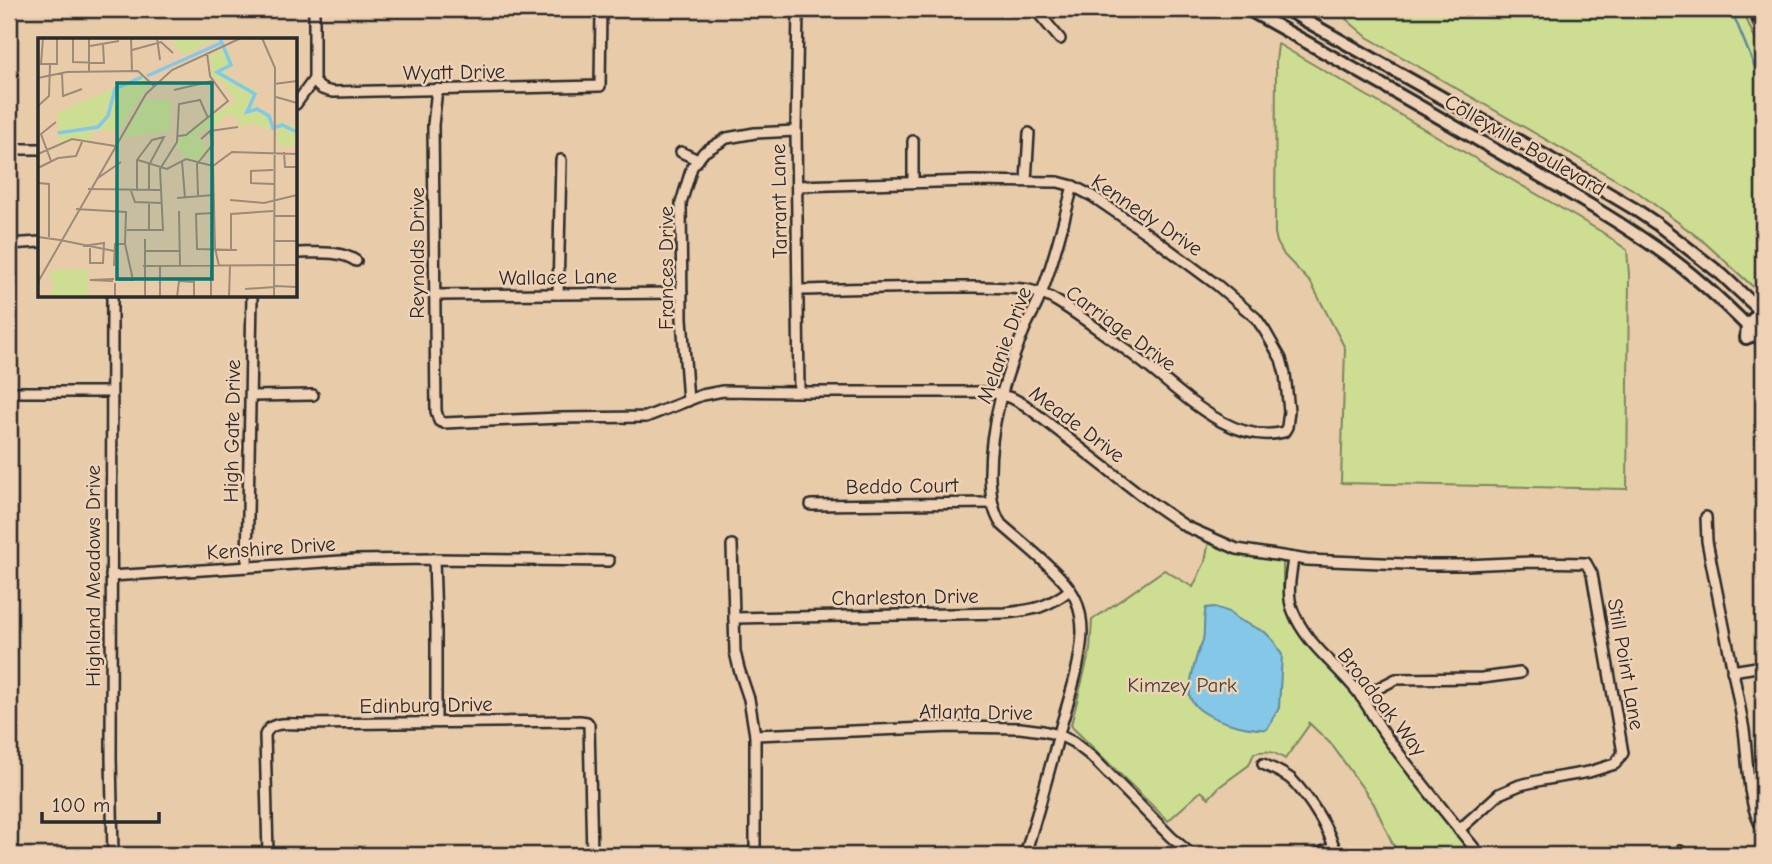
<svg xmlns="http://www.w3.org/2000/svg" width="1772" height="864" font-family="'Comic Neue',sans-serif">
<style>
.green{fill:#cdde92;stroke:#7c845e;stroke-width:2}
.water{fill:#85c7e6;stroke:#61899b;stroke-width:2}
.lines{fill:none;stroke-linecap:round;stroke-linejoin:round}
.stream{stroke:#61899b;stroke-width:2.5}
.minor-casing{stroke:#2b2b2b;stroke-width:14}
.major-casing{stroke:#2b2b2b;stroke-width:16}
.minor{stroke:#efd2b5;stroke-width:9}
.major{stroke:#efd2b5;stroke-width:10}
.rail-casing{stroke:#2b2b2b;stroke-width:5}
.rail{stroke:#efd2b5;stroke-width:2.5;stroke-dasharray:8;stroke-linecap:butt}
.labels{text-anchor:middle;dominant-baseline:central;stroke-width:5;stroke-linejoin:round;paint-order:stroke}
.street-label{font-size:21px;fill:#2b2b2b;stroke:#efd2b5}
.park-label{font-size:21px;fill:#43463a;stroke:#efd2b5}
.inset-river{fill:none;stroke:#85c7e6;stroke-width:3.5}
.inset-road{fill:none;stroke:#9c8b77;stroke-width:2}
.view{fill:#0f766e;fill-opacity:0.15;stroke:#0f766e;stroke-width:3.5}
.inset-edge{fill:none;stroke:#2b2b2b;stroke-width:3.5}
</style>
<rect width="100%" height="100%" fill="#e8cba9"/>
<filter id="ink" filterUnits="userSpaceOnUse"><feTurbulence type="fractalNoise" baseFrequency=".0143" numOctaves="2"/><feDisplacementMap in="SourceGraphic" scale="14" xChannelSelector="R" yChannelSelector="G"/><feConvolveMatrix kernelMatrix="1 2 1 2 8 2 1 2 1" color-interpolation-filters="sRGB"/></filter>
<g filter="url(#ink)">
<!-- green -->
<g class="green">
<polygon points="1349,9 1742,9 1763,57 1763,290 1760,293 1703,241 1639,193 1367,37 1346,19"/>
<polygon points="1278,44 1602,232 1627,250 1629,275 1627,489 1341,483 1345,348 1311,283 1284,255 1277,242 1275,233 1276,62"/>
<path d="M1209 541 1283 561V586L1292 624 1339 673 1471 855H1398L1374 804 1332 745 1308 722 1309 725 1285 759C1273 751 1268 750 1254 753L1249 765 1219 787 1209 798 1201 791 1168 821 1073 728 1071 725 1090 650 1092 620 1164 570 1193 587 1205 562Z"/>
</g>
<!-- water -->
<path class="water" d="M1214 607 1229 612 1237 619 1265 632 1274 641 1282 655 1279 708 1267 729C1247 731 1197 718 1190 697 1188 689 1195 659 1199 650 1200 647 1202 643 1203 640 1205 629 1203 618 1206 608Z"/>
<g class="lines">
<!-- stream -->
<polyline class="stream" points="1731,9 1763,87"/>
<!-- minor casing -->
<g class="minor-casing">
<g id="minor">
<path d="M314 9V79C318 89 323 90 333 92L600 86 601 9"/>
<polyline points="798,9 796,131 799,392"/>
<polyline points="1035,9 1060,39"/>
<polyline points="437,89 433,125 436,411 439,421 444,423 560,418 646,417 702,395 723,391 799,392 990,392 1012,398 1025,405 1146,499 1185,526 1237,549 1307,560 1430,565 1466,565 1531,562 1586,563 1592,574 1623,753 1615,764 1589,772 1542,780 1520,785 1499,794 1459,830"/>
<polyline points="296,104 314,79"/>
<polyline points="913,141 913,182"/>
<polyline points="9,149 40,149"/>
<polyline points="681,152 698,160"/>
<polyline points="1026,181 1029,133"/>
<path d="M797 186 972 181 1058 182 1073 186 1092 196 1155 239 1217 285 1256 318 1265 331 1281 359 1285 374 1289 411 1287 427 1284 432C1229 447 1177 387 1137 358 1112 339 1085 319 1058 302 1050 297 1038 292 1029 290 1004 286 979 287 954 287 902 287 850 289 799 290"/>
<polyline points="9,244 40,242"/>
<path d="M296 253C315 253 340 250 356 261"/>
<polyline points="558,294 561,160"/>
<polyline points="434,295 682,293"/>
<polyline points="112,296 111,757 113,855"/>
<polyline points="9,392 111,392"/>
<polyline points="251,396 313,395"/>
<polyline points="688,401 682,318 681,203 692,167 704,152 727,138 755,133 796,131"/>
<polyline points="811,505 992,503"/>
<path d="M1706 517 1707 541C1719 604 1733 667 1744 730 1748 757 1747 807 1763 829"/>
<polyline points="732,545 735,652 739,669 749,699 755,735 755,855"/>
<path d="M1293 558C1291 576 1286 594 1293 611 1306 644 1336 664 1357 691 1368 705 1376 722 1386 736 1416 777 1448 816 1480 855"/>
<polyline points="434,559 436,621 436,722"/>
<polyline points="247,567 252,296"/>
<polyline points="111,576 356,560 434,559 609,561"/>
<path d="M734 618 1005 613C1034 610 1046 608 1070 590"/>
<polyline points="1732,671 1763,666"/>
<polyline points="1361,697 1396,679 1482,678 1520,673"/>
<polyline points="755,735 952,727 1020,728 1043,731 1059,735 1073,742 1091,756 1171,837 1192,855"/>
<path d="M1263 764C1273 769 1284 773 1292 780 1311 800 1329 829 1337 855"/>
<polyline points="1750,790 1763,787"/>
<polyline points="58,855 113,855"/>
<path d="M268 855 265 735C270 721 287 724 299 724L580 721 587 722 589 725 592 855"/>
<path d="M1025 855C1038 812 1050 769 1061 726 1070 696 1081 663 1082 632 1082 621 1080 610 1076 600 1066 576 1022 543 1001 524 992 510 991 495 990 478 989 426 1005 376 1025 328 1030 317 1037 306 1041 294 1055 259 1063 222 1073 186"/>
<polyline points="1315,855 1334,847"/>
<polyline points="1672,855 1680,851"/>
</g>
</g>
<!-- major casing -->
<g class="major-casing">
<g id="major">
<path d="M1247 9C1326 53 1405 97 1483 143 1547 180 1613 216 1673 260 1705 284 1735 313 1763 342"/>
<polyline points="1285,9 1549,158 1633,208 1657,224 1721,274 1763,313"/>
<polyline points="1763,309 1747,325 1746,338 1756,334 1763,328"/>
</g>
</g>
<!-- minor -->
<use href="#minor" class="minor"/>
<!-- major -->
<use href="#major" class="major"/>
<!-- rail casing -->
<g class="rail-casing">
<polyline id="rail" points="1748,9 1763,44"/>
</g>
<!-- rail -->
<use href="#rail" class="rail"/>
</g>
</g>
<g class="labels">
<!-- street labels -->
<g class="street-label">
<text transform="translate(454 72) rotate(-1)">Wyatt Drive</text>
<text transform="translate(1525 145) rotate(30)">Colleyville Boulevard</text>
<text transform="translate(779 201) rotate(-91)">Tarrant Lane</text>
<text transform="translate(1147 215) rotate(34)">Kennedy Drive</text>
<text transform="translate(417 253) rotate(-90)">Reynolds Drive</text>
<text transform="translate(666 268) rotate(-90)">Frances Drive</text>
<text transform="translate(558 277) rotate(-1)">Wallace Lane</text>
<text transform="translate(1121 328) rotate(36)">Carriage Drive</text>
<text transform="translate(1004 345) rotate(-70)">Melanie Drive</text>
<text transform="translate(1077 424) rotate(37)">Meade Drive</text>
<text transform="translate(232 431) rotate(-89)">High Gate Drive</text>
<text transform="translate(902 486) rotate(-1)">Beddo Court</text>
<text transform="translate(271 548) rotate(-4)">Kenshire Drive</text>
<text transform="translate(93 576) rotate(-90)">Highland Meadows Drive</text>
<text transform="translate(905 597) rotate(-1)">Charleston Drive</text>
<text transform="translate(1626 664) rotate(80)">Still Point Lane</text>
<text transform="translate(1382 702) rotate(52)">Broadoak Way</text>
<text transform="translate(426 705) rotate(-1)">Edinburg Drive</text>
<text transform="translate(976 712) rotate(1)">Atlanta Drive</text>
</g>
<!-- park labels -->
<g class="park-label">
<text x="1182" y="685">Kimzey Park</text>
</g>
</g>
<!-- overview -->
<g transform="translate(38 38)">
<rect width="259" height="259" fill="#e8cba9"/>
<path d="M131 0H181L145 17ZM190 10 196 27 186 35 219 53 215 67 234 77V92L214 86 201 88 198 79 188 76 181 85 159 96 169 112 159 122 147 120 138 107 141 99 198 63 184 44 174 38 172 17ZM104 38 111 47 81 92 47 93H54V106L39 100 21 106 20 74ZM106 61H133L132 93 84 100ZM239 82 259 89V108L239 107ZM19 231H49V259H13L16 241 8 240Z" fill="#cdde92"/>
<path class="inset-river" d="M182 0 193 27 179 34 217 56 209 74 219 71 231 78 235 90 244 87 259 94M109 38 183 5M20 95 60 89 70 78 77 51 104 39"/>
<path class="inset-road" d="M5 0 3 26H12M35 0V24L66 25 65 6M51 0V34M93 0 94 33M119 0 122 22M224 0 237 30 236 259M52 8 81 3M94 12 123 4 135 15M12 26H19V0M24 35 25 58 44 51M0 40 29 34 100 33 116 48M236 46 259 43M136 52 174 43M238 59 259 65M0 68 11 58 12 26M140 98 148 97 190 63 172 38 169 15M163 101 172 93 200 89M246 114 247 129H259M0 116 34 101 77 108M100 122 129 131 148 121 175 128M13 123 3 96 18 84M144 123 147 160M175 128 177 210 181 228M175 128 194 114 259 116M0 130 20 120 38 118 44 104M235 132 213 133V145L236 146M60 140 83 124M0 145 11 146V199M50 151 122 152M93 153 97 164 123 165M99 153V122L114 102 126 99 111 127V152M160 157 159 126 175 106 172 93M139 160 175 157M192 162 226 165 259 157M111 165V193M38 171 88 174 87 206 95 242H80M141 173 142 228M175 175 158 176 159 211 199 212M237 178H259M89 192H125L122 131 139 104 141 66 162 62 170 80M0 199 22 202M22 202 76 213M235 203H259M45 208 66 205 65 225H52V210M193 211V176L235 173M106 213H141M76 228 77 206H87M105 228 259 227M122 229V259M173 229V259M75 243 52 242 76 241M0 244 108 56 134 32 203 0M237 248 259 249M207 251 236 249M53 259H77V245M107 259V201M139 259 141 243 156 244V259M191 259 192 228"/>
<path class="view" d="M79 45H174V241H79Z"/>
<rect width="259" height="259" class="inset-edge"/>
</g>
<!-- margin -->
<rect width="1772" height="864" fill="none" stroke="#efd2b5" stroke-width="35"/>
<rect x="18" y="18" width="1737" height="829" fill="none" stroke="#2b2b2b" stroke-width="2.5" filter="url(#ink)"/>
<!-- scale -->
<path d="M42 812v10h117v-10" fill="none" stroke="#2b2b2b" stroke-width="3.5"/>
<text x="52" y="812" font-size="21" fill="#2b2b2b" stroke="#efd2b5" stroke-width="5" paint-order="stroke">100 m</text>
</svg>
